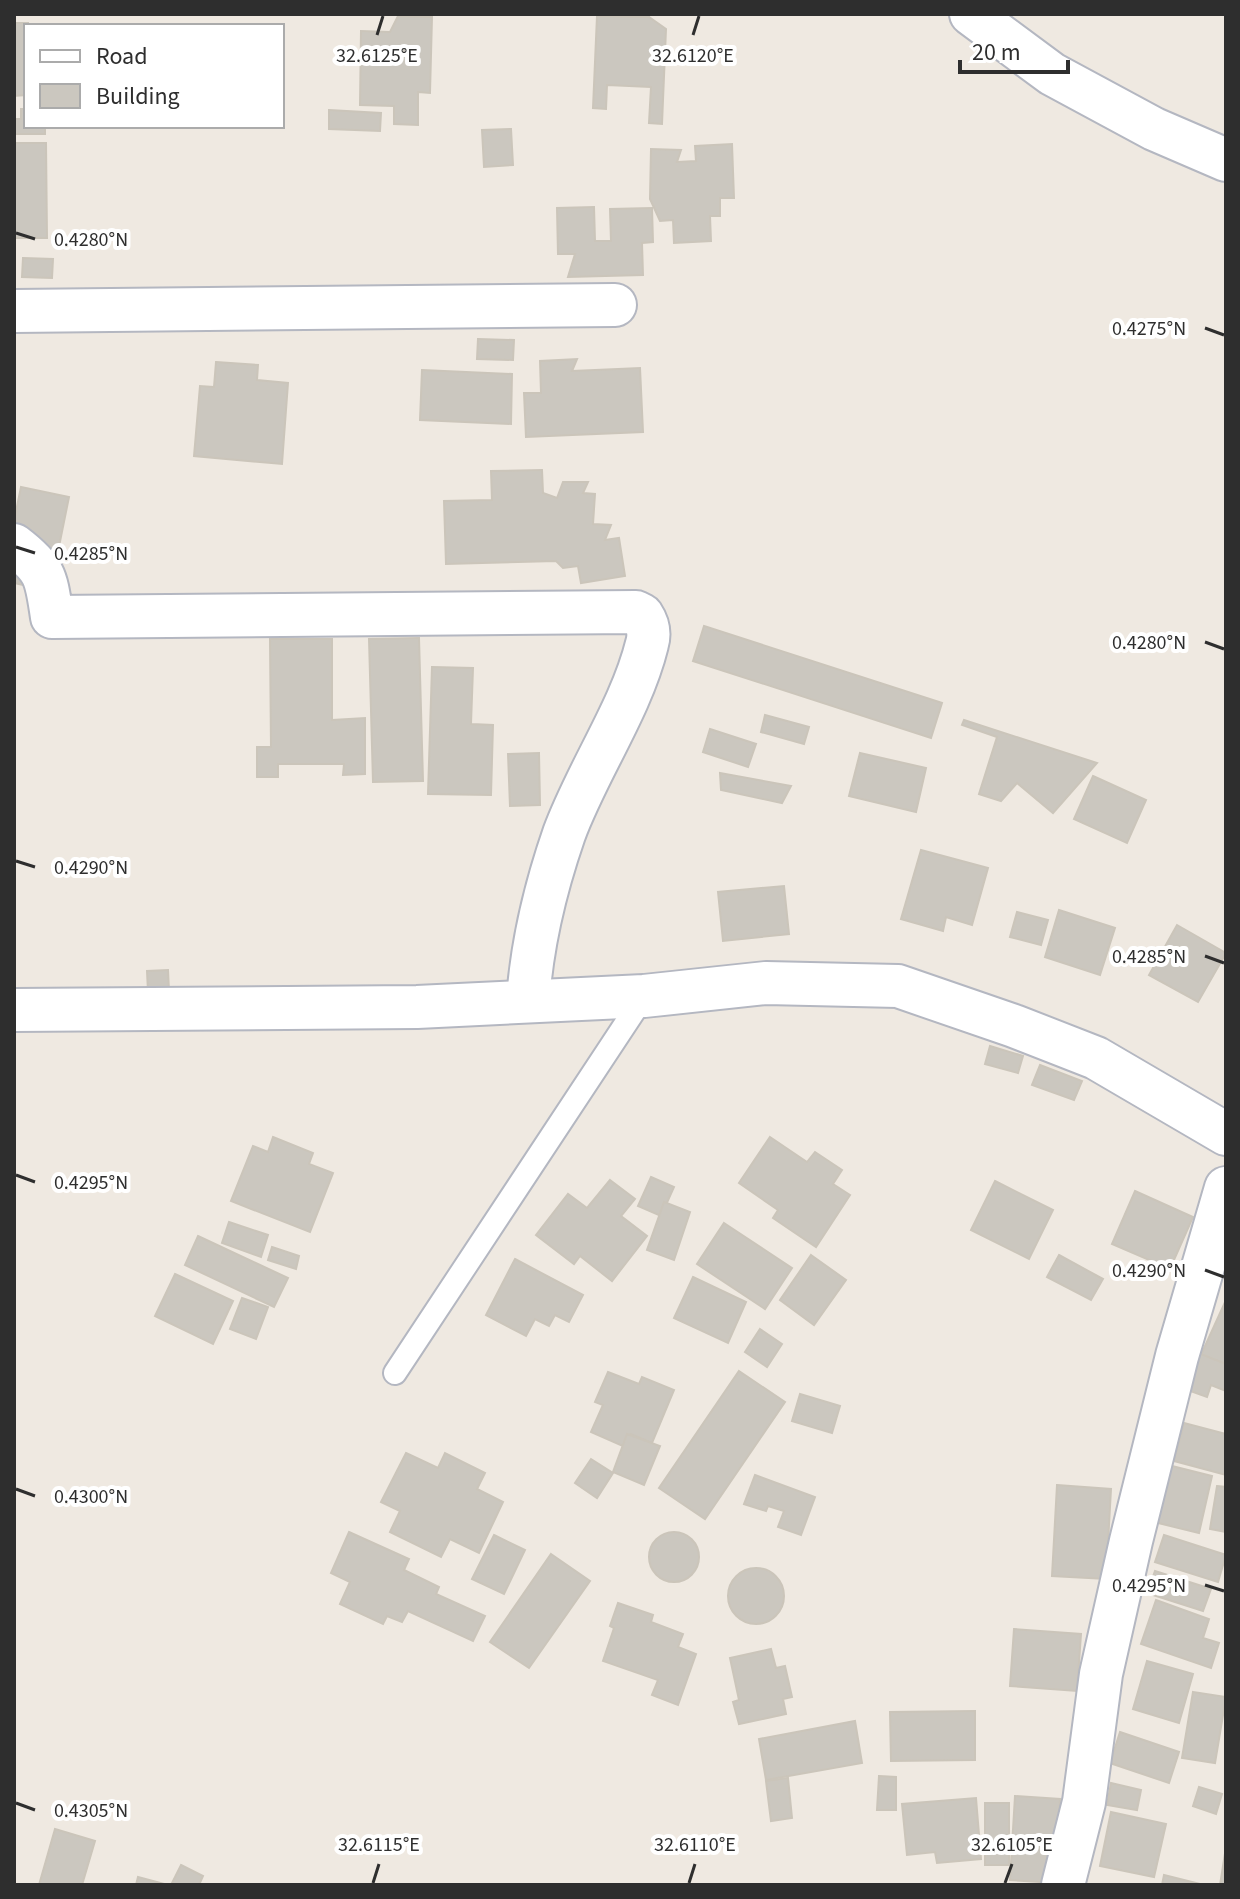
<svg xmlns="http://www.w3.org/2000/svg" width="1240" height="1899" font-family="'Source Sans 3',sans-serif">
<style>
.building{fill:#cbc7bf;stroke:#cbc5ba;stroke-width:2}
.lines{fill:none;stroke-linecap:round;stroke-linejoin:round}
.lane-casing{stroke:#b4b7c1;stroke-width:26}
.street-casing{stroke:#b4b7c1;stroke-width:46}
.lane{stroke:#fff;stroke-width:22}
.street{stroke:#fff;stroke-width:42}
.ticks{fill:none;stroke:#2e2e2e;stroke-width:3}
.ticks-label{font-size:20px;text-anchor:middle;fill:#2e2e2e;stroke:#fff;stroke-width:8;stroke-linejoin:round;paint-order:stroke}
</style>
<rect width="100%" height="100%" fill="#efe9e1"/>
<!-- building -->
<g class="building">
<rect x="600" y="14" width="49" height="3"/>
<polygon points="398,16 432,17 430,93 418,92 418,125 394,124 394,106 360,105 361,31 390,32"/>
<polygon points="597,16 649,17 666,29 662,124 649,123 651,87 607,85 606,109 593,108"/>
<polygon points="14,23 28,23 26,95 14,96"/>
<polygon points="21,109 26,109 26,126 45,126 45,134 14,134 14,119 21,119"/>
<polygon points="329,110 381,113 380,131 329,129"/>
<polygon points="511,129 513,165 484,167 482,130"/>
<polygon points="14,143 46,143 47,238 14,238"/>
<polygon points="732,144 734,198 720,198 720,216 710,216 711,241 674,243 673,220 660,221 650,199 651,149 681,150 677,162 696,161 695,146"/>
<polygon points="594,207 595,241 611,241 610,209 652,208 653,242 642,243 643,275 568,277 575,254 558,254 557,208"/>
<polygon points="23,258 53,259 52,278 22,277"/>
<polygon points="478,339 514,340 513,360 477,359"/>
<polygon points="577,359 572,371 640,368 643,432 526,437 524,393 541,393 540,361"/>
<polygon points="216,362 258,365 257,380 288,383 282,464 194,456 200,386 214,387"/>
<polygon points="422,370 512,374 511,424 420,420"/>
<polygon points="542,470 543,493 557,498 563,482 588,482 583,493 595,494 593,524 611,525 605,540 619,538 625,576 581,583 578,566 563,568 556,561 446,564 444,501 492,500 491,471"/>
<polygon points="21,487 69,497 50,591 14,583 14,521"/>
<polygon points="704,626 942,703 931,738 693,661"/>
<polygon points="419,638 423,781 373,782 369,639"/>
<polygon points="270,639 332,639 332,720 365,718 365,774 343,775 344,764 278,764 278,777 257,777 257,747 271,747"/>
<polygon points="432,667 473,668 471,724 493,725 491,795 428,794"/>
<polygon points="765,715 809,727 804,744 761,732"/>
<polygon points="964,720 1097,763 1053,813 1017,783 1001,801 979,794 997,737 962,725"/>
<polygon points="710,729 756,744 748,767 703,752"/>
<polygon points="539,753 540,805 510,806 508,754"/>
<polygon points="860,753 926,768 916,812 849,796"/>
<polygon points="720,773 791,786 782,803 721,790"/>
<polygon points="1093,776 1146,800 1127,843 1074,819"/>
<polygon points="921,850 988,868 972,925 946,917 943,931 901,919"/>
<polygon points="784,886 789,934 723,941 718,892"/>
<polygon points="1059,910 1115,928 1100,975 1045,957"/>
<polygon points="1017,912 1048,920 1041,945 1010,937"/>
<polygon points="1177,925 1226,953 1198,1002 1149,975"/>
<polygon points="168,970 169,991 148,992 147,971"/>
<polygon points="990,1046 1023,1056 1018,1073 985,1064"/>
<polygon points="1040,1065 1082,1081 1074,1100 1032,1085"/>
<polygon points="273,1137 313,1153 309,1164 333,1173 310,1232 231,1201 253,1146 268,1152"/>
<polygon points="770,1137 807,1162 815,1152 842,1170 833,1184 850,1195 816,1247 773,1218 778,1210 739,1183"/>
<polygon points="651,1177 674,1187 661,1216 638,1206"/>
<polygon points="610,1180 635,1199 621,1216 647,1236 612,1281 580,1256 574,1264 536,1235 568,1194 587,1208"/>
<polygon points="995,1181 1053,1210 1029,1259 971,1230"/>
<polygon points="1135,1191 1193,1217 1170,1269 1112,1244"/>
<polygon points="664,1202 690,1212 674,1260 647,1250"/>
<polygon points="229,1222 268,1235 261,1257 222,1243"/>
<polygon points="724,1223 792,1268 765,1309 697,1264"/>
<polygon points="198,1236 288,1278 274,1307 185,1265"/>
<polygon points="272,1247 299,1256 296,1269 268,1260"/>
<polygon points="811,1255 846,1280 814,1325 780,1300"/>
<polygon points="1059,1255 1103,1279 1091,1300 1047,1277"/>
<polygon points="515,1259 583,1295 569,1322 555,1315 549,1326 535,1319 526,1336 486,1315"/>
<polygon points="175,1274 233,1301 213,1344 155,1316"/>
<polygon points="693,1277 746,1302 728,1343 674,1318"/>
<polygon points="242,1298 268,1307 256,1339 230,1329"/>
<polygon points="1226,1300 1226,1369 1200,1357"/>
<polygon points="760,1329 782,1344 767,1367 745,1352"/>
<polygon points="1193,1351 1226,1364 1226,1391 1211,1385 1207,1397 1179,1387"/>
<polygon points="739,1371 785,1402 705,1519 659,1488"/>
<polygon points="608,1372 639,1384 642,1377 674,1390 652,1443 631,1434 625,1447 591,1432 603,1405 595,1402"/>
<polygon points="800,1394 840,1406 832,1433 792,1421"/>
<polygon points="1184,1423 1226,1434 1226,1475 1174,1461"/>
<polygon points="627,1434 660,1446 644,1485 613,1472"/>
<polygon points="406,1453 438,1468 445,1453 485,1473 477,1489 503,1502 479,1553 450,1539 441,1557 390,1532 400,1511 381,1502"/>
<polygon points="591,1459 613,1473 597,1498 575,1483"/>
<polygon points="1168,1465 1212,1476 1199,1533 1154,1522"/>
<polygon points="755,1475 815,1497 801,1535 778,1527 784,1511 768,1506 766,1511 744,1504"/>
<polygon points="1057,1485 1111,1489 1106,1579 1052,1576"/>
<polygon points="1217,1486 1226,1487 1226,1532 1210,1529"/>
<circle cx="674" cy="1557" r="25"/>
<polygon points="349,1532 409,1559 404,1570 439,1587 436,1594 485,1616 473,1641 408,1611 402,1622 387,1616 383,1624 340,1604 350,1582 331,1573"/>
<polygon points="494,1535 525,1550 504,1594 472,1579"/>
<polygon points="1164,1535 1226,1555 1218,1582 1155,1562"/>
<polygon points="551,1554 590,1581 529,1668 490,1642"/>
<circle cx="756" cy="1596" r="28"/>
<polygon points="1155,1571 1211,1589 1203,1611 1147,1593"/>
<polygon points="1156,1600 1209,1619 1203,1638 1219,1643 1211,1668 1141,1644"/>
<polygon points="618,1603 653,1615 651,1622 683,1634 678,1647 696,1654 678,1705 652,1695 658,1680 603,1661 614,1628 610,1626"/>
<polygon points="1014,1629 1081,1634 1077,1691 1010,1686"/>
<polygon points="771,1649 776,1668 785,1666 792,1697 783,1699 786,1714 739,1724 733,1702 739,1700 730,1658"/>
<polygon points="1147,1661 1193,1674 1179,1723 1133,1709"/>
<polygon points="1193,1692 1226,1697 1215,1763 1182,1758"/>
<polygon points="975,1711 975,1760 891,1761 890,1712"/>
<polygon points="855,1721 862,1763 766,1780 759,1739"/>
<polygon points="1120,1732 1179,1752 1169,1783 1110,1763"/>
<polygon points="879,1776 896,1777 896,1810 877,1810"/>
<polygon points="788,1778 792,1818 771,1821 766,1781"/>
<polygon points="1111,1783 1141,1790 1137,1810 1107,1805"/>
<polygon points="1199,1787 1222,1794 1216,1814 1193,1806"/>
<polygon points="1015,1796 1060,1799 1055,1883 1010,1880"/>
<polygon points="976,1798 981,1859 937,1863 935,1852 907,1855 902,1804"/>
<rect x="985" y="1803" width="24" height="62"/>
<polygon points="1111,1812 1166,1824 1154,1877 1100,1866"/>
<polygon points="55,1829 95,1841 82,1885 39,1885"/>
<polygon points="1226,1847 1226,1885 1220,1885"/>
<polygon points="181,1865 203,1876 199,1885 171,1885"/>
<polygon points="1164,1875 1204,1885 1162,1885"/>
<polygon points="138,1877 168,1885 136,1885"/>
</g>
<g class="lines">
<!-- lane casing -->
<g class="lane-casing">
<polyline id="lane" points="395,1373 644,996"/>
</g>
<!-- street casing -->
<g class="street-casing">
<g id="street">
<polyline points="971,14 1052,74 1154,129 1226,160"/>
<polyline points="14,311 615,305"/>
<path d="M14 545C47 570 46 578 52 617L636 612 642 615C648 624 650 634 647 644 631 709 587 771 564 834 545 889 532 943 528 1000"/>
<polyline points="14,1010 417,1007 644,996 766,983 898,986 1014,1026 1096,1058 1226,1134"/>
<polyline points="1063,1885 1084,1802 1101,1674 1131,1541 1177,1356 1226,1188"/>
</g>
</g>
<!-- lane -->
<use href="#lane" class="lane"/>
<!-- street -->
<use href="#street" class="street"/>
</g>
<!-- ticks -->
<path class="ticks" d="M377 35 383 16M693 35 699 16M16 233 35 239M1205 328 1224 335M16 547 35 553M1205 642 1224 649M16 861 35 867M1205 956 1224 963M16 1175 35 1182M1205 1270 1224 1277M16 1489 35 1496M1205 1585 1224 1591M16 1803 35 1810M373 1883 379 1864M689 1883 695 1864M1005 1883 1012 1864"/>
<g class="ticks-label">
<text x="377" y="62">32.6125°E</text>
<text x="693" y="62">32.6120°E</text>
<text x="91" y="246">0.4280°N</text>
<text x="1149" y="335">0.4275°N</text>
<text x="91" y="560">0.4285°N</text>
<text x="1149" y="649">0.4280°N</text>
<text x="91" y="874">0.4290°N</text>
<text x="1149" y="963">0.4285°N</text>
<text x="91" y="1189">0.4295°N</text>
<text x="1149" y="1277">0.4290°N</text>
<text x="91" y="1503">0.4300°N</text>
<text x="1149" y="1592">0.4295°N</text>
<text x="91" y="1817">0.4305°N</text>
<text x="379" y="1851">32.6115°E</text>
<text x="695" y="1851">32.6110°E</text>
<text x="1012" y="1851">32.6105°E</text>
</g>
<!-- border -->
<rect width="1240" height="1899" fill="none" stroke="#2e2e2e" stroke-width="32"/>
<!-- legend -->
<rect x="24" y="24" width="260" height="104" fill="#ffffff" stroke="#ababab" stroke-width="2"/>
<rect x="40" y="50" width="40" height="12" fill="#ffffff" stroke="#ababab" stroke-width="2"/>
<text x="96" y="64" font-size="24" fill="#2e2e2e">Road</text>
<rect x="40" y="84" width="40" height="24" fill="#cbc7bf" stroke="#ababab" stroke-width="2"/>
<text x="96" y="104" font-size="24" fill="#2e2e2e">Building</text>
<!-- scale -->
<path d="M960 60v12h108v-12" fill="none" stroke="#2e2e2e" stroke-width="4"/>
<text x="972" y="60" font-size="24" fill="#2e2e2e" stroke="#ffffff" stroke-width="6" paint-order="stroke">20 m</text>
</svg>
